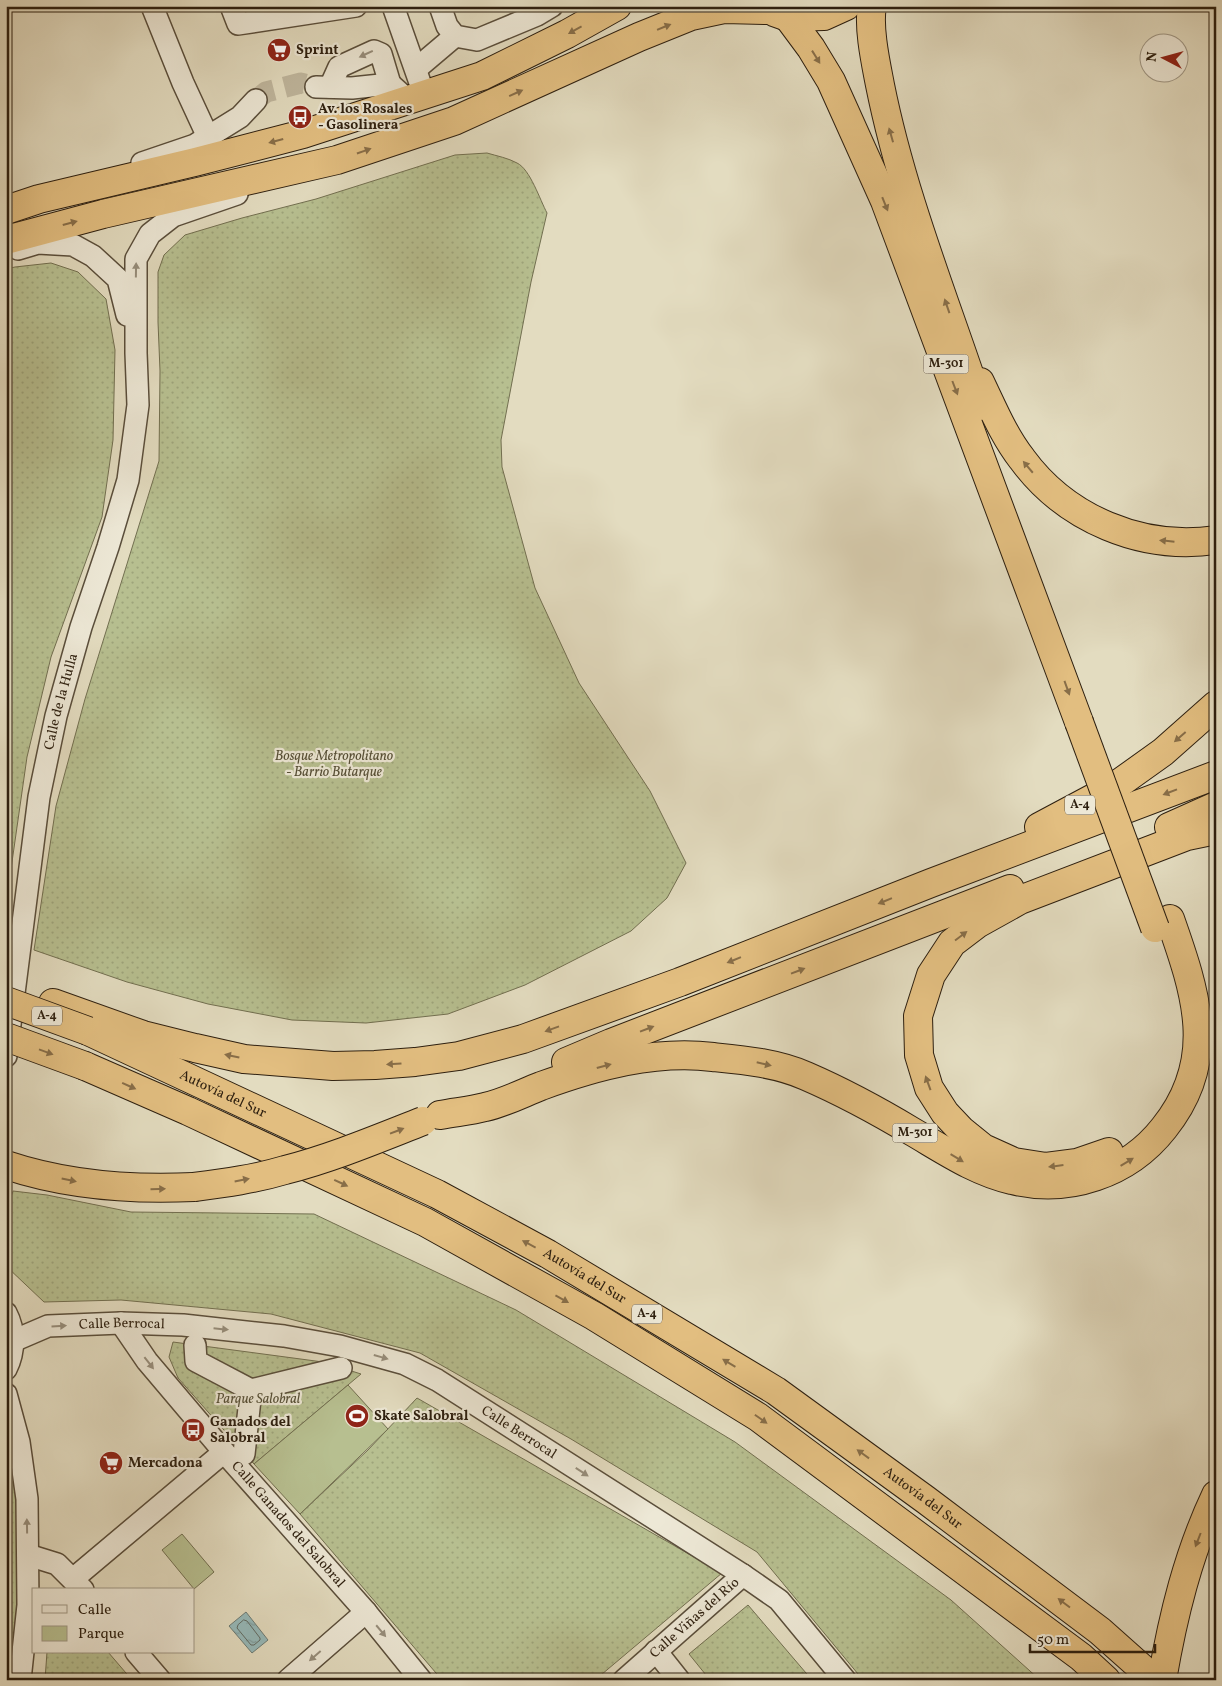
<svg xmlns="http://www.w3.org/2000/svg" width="1222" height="1686" font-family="Vollkorn,serif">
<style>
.green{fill:url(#green-dots);stroke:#726f50}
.pitch{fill:#b7bf90;stroke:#726f50}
.water{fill:url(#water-ripples);stroke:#6d7c76}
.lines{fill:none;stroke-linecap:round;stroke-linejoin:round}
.shore{stroke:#626c64;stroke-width:1}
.minor-tunnel{stroke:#bfb69d;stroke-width:21;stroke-dasharray:21 11;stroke-linecap:butt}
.minor-casing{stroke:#5a4e3b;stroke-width:24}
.highway-casing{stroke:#2d1f0f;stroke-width:30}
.minor{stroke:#ede8d6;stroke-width:21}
.highway{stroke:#e2be80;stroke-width:28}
.highway-bridge-casing{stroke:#2d1f0f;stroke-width:30;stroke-linecap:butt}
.highway-bridge{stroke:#e2be80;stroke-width:28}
.oneway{fill:#886e48}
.oneway2{fill:#978e7c}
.labels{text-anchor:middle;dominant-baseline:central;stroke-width:4.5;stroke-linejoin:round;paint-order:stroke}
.shield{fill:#ede8d6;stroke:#675b4b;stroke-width:1}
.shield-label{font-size:12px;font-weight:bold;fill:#2d1f0f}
.poi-label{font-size:14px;font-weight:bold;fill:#2d1f0f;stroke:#ede8d6;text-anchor:start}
.street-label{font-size:14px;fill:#2d1f0f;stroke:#ede8d6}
.park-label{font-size:14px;font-style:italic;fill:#564f36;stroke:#ede8d6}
</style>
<defs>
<pattern id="green-dots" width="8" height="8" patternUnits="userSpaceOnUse" patternTransform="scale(1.25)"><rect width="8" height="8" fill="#b7bf90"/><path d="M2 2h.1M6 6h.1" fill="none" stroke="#9ea47b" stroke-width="1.8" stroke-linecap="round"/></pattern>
<pattern id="water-ripples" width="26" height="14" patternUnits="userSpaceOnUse" patternTransform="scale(1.25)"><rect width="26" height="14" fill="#97baba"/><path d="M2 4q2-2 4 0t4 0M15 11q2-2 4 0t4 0" fill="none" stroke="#829f9f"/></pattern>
</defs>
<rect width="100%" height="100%" fill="#e3dcc0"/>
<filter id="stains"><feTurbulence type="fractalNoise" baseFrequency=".004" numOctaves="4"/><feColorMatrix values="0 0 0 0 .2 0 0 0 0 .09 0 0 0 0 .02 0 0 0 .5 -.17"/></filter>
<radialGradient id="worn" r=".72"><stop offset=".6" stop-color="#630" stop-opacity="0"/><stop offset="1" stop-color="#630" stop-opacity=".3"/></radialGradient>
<!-- green -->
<g class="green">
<path d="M487 153C497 156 508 158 517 163 530 169 540 200 547 213L531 282 501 440 502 467 535 588 579 683 650 791 686 863 667 898 631 931 525 985 448 1014 366 1023 292 1020 208 1004 127 982 34 950 56 806 85 699 159 461 160 371 158 322V272L164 255 185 235 242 218 316 199 455 155Z"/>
<polygon points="51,263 78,272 106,299 115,350 113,440 102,517 51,657 27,757 6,904 6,269 15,267"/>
<polygon points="13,1191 47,1195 131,1212 314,1214 516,1310 735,1442 951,1600 1040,1680 863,1680 757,1552 571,1439 420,1353 271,1314 121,1300 44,1302 6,1266 6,1212"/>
<polygon points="173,1342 323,1362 361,1374 254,1464 178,1378 169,1357"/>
<polygon points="417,1398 722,1573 595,1680 442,1680 300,1514 368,1450"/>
<polygon points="20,1452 21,1599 14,1680 6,1680 6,1455"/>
<polygon points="748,1605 812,1680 710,1680 689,1654"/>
<polygon points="47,1652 108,1652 132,1680 45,1680"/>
</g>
<!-- pitch -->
<g class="pitch">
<polygon points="348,1385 388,1429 300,1514 254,1464"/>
<polygon points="182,1534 214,1572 194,1589 162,1550"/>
</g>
<!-- water -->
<polygon class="water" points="246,1612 268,1640 252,1653 229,1626"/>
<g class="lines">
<!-- shore -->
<polygon class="shore" points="244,1620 247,1621 260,1638 260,1640 254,1645 251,1645 237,1628 238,1625"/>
<!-- minor-tunnel -->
<polyline class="minor-tunnel" points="256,100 266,92 301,83 315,87"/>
<!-- minor casing -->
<g class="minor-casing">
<g id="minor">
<polyline points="152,6 183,83 208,137"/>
<polyline points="231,6 238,24 356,6"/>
<polyline points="393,6 424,94"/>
<polyline points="440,6 447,26 455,36 477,40 537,15 552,6"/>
<polyline points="416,69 455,36"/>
<polyline points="316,87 352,88 390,84 400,93"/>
<polyline points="330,87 339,67 374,51 381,54 390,84"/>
<polyline points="142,163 195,145 240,117 256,100"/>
<polyline points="18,249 38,243 73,245 93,256 118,279 127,315"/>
<path id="s1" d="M6 1056 39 797 56 716 81 627 108 547 128 480 138 405 136 353V259L150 234 173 216 237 194"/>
<path d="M6 1313C15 1330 15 1351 6 1369"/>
<path id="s2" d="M121 1323 147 1361 224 1452 366 1612 421 1680"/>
<path id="s3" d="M13 1341 48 1326 121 1323 183 1325 284 1336 340 1346 405 1364 437 1380 743 1575 779 1600 845 1680"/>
<polyline points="195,1345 196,1361 251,1390 244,1454"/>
<polyline points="251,1390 341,1368"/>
<polyline points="6,1394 19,1442 27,1499 28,1605 20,1680"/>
<polyline points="28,1555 57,1564 83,1590"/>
<polyline points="73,1579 224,1452"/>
<polyline points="656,1651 679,1680"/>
<polyline points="136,1652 160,1680"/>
<polyline points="288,1680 366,1612"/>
<path id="s4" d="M624 1680 743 1575"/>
</g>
</g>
<!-- highway casing -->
<g class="highway-casing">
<g id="highway">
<path d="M872 6C868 28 876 64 880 85 902 195 945 300 980 406"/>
<polyline points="774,12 788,17 824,16 846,6"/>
<polyline points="788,17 811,48 831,81 885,201 1079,722"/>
<polyline points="6,210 39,199 195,162 303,134 482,76 567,34 617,6"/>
<polyline points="6,240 103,214 337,160 454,121 639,37 691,16 724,9 766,10"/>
<path d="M980 382C993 409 1004 436 1022 459 1066 519 1142 551 1216 540"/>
<polyline points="1039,827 1114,787 1163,752 1216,705"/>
<polyline points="1169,827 1216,806"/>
<polyline points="53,1003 143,1035 195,1048 244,1059 333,1066 375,1065 415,1062 459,1056 523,1039 680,982 931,883 1216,775"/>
<path id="s5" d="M88 1031 437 1194 548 1254 776 1391 926 1500 1100 1631 1155 1680"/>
<polyline points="566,1062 611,1043 1010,889"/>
<polyline points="85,1066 188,1111 425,1222 594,1316 758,1417 1081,1657 1106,1680"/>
<path d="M440 1115C455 1112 470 1111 485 1107 504 1103 523 1093 541 1086 596 1066 654 1050 713 1057 743 1060 777 1063 806 1076 843 1092 878 1111 913 1132 944 1150 976 1172 1012 1180 1068 1194 1128 1174 1164 1128 1219 1060 1196 993 1170 919"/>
<polyline points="1109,1152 1077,1163 1046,1167 1014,1162 983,1148 962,1131 945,1113 929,1088 919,1055 918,1016 931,975 952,943 977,924 1020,900 1187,836 1216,830"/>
<path d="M6 1165C66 1185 131 1190 194 1187"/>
<path d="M1162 1680C1173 1616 1188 1554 1216 1495"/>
</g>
</g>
<!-- minor -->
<use href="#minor" class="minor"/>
<!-- highway -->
<use href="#highway" class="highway"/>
<!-- highway-bridge casing -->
<g class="highway-bridge-casing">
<g id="highway-bridge">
<polyline points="1079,722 1155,928"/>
<polyline points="6,1001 88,1031"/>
<polyline points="6,1037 85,1066"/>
<path d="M194 1187C225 1183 255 1179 285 1170 332 1158 377 1139 423 1121"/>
</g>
</g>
<!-- highway-bridge -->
<use href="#highway-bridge" class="highway-bridge"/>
</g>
<!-- one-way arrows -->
<defs><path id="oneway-solid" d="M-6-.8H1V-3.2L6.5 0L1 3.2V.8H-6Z" transform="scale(1.25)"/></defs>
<g class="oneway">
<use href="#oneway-solid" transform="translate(664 27) rotate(-22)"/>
<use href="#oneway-solid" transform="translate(575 30) rotate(151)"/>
<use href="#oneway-solid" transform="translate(816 57) rotate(58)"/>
<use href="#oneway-solid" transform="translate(516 93) rotate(-24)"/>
<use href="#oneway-solid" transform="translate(891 135) rotate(-106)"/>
<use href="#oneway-solid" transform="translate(276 141) rotate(165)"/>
<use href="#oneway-solid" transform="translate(364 151) rotate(-19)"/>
<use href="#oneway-solid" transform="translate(885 204) rotate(68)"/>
<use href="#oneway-solid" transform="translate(70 223) rotate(-15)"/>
<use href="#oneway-solid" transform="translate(947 306) rotate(-109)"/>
<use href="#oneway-solid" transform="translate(955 388) rotate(69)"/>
<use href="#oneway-solid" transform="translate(1028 467) rotate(-130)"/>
<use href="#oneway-solid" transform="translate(1167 541) rotate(-174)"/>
<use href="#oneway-solid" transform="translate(1067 688) rotate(70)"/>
<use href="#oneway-solid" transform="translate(1180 737) rotate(139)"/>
<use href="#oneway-solid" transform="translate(1170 792) rotate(159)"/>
<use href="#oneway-solid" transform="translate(885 901) rotate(158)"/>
<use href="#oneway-solid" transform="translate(961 936) rotate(-37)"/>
<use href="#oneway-solid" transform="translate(734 960) rotate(158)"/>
<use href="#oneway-solid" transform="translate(798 971) rotate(-21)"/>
<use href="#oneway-solid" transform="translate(552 1029) rotate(160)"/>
<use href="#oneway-solid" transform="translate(647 1029) rotate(-21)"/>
<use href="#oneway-solid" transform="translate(46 1052) rotate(20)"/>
<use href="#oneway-solid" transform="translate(232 1056) rotate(-168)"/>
<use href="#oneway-solid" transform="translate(394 1064) rotate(176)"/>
<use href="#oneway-solid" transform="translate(764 1064) rotate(13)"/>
<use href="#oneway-solid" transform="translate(604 1066) rotate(-15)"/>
<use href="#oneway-solid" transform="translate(928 1083) rotate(-110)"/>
<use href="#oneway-solid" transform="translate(129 1086) rotate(24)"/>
<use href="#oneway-solid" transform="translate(397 1131) rotate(-21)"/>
<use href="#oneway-solid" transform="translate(957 1158) rotate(31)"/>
<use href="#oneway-solid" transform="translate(1127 1162) rotate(-31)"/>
<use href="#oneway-solid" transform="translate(1056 1166) rotate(173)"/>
<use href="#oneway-solid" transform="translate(69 1180) rotate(12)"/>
<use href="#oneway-solid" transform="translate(242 1180) rotate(-11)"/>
<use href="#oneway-solid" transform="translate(341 1183) rotate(25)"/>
<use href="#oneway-solid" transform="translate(158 1189) rotate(-1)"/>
<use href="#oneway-solid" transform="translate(529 1244) rotate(-152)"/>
<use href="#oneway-solid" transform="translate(562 1299) rotate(29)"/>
<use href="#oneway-solid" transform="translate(729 1363) rotate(-149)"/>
<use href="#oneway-solid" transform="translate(761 1419) rotate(35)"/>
<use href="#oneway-solid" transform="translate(863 1454) rotate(-144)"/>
<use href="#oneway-solid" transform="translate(1198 1540) rotate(111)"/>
<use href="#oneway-solid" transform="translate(1064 1603) rotate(-143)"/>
</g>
<g class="oneway2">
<use href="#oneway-solid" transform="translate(366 54) rotate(155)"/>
<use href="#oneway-solid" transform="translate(136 270) rotate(-89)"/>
<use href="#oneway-solid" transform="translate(59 1326) rotate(-3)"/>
<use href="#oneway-solid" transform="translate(221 1329) rotate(6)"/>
<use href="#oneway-solid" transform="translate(381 1357) rotate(16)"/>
<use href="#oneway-solid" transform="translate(149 1363) rotate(52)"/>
<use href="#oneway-solid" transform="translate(582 1472) rotate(33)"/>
<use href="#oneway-solid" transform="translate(27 1526) rotate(-91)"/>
<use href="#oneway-solid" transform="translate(381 1631) rotate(50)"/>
<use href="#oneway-solid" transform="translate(315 1656) rotate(139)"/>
</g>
<!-- icons -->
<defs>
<g id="supermarket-disc" transform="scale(1.25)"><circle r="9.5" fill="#8f2418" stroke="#ede8d6"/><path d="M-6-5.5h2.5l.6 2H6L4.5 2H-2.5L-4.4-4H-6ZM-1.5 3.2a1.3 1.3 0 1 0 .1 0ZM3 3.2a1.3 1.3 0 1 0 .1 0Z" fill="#fff"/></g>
<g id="bus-disc" transform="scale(1.25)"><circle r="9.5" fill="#8f2418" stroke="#ede8d6"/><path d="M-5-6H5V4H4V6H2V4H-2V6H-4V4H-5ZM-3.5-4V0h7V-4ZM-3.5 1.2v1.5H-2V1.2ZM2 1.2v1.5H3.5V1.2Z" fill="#fff"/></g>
<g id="stadium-disc" transform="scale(1.25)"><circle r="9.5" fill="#8f2418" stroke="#ede8d6"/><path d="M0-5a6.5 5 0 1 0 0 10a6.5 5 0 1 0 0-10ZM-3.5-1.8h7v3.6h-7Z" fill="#fff"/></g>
</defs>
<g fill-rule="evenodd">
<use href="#supermarket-disc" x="279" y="50"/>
<use href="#bus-disc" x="300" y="117"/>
<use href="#stadium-disc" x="357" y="1416"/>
<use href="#bus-disc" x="193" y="1430"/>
<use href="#supermarket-disc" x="111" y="1463"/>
</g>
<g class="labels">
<!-- shield labels -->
<g class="shield">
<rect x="923.5" y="354.5" width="45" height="19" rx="4"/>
<rect x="1065" y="795.5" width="30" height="19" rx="4"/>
<rect x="32" y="1006.5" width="30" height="19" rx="4"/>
<rect x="892.5" y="1123.5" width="45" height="19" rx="4"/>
<rect x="632" y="1304.5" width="30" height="19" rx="4"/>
</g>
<g class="shield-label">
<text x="946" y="364">M-301</text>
<text x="1080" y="805">A-4</text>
<text x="47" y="1016">A-4</text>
<text x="915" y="1133">M-301</text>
<text x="647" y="1314">A-4</text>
</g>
<!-- poi labels -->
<g class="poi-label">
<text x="296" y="50">Sprint</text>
<text x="318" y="109">Av. los Rosales<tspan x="318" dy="16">- Gasolinera</tspan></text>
<text x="374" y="1416">Skate Salobral</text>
<text x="210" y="1422">Ganados del<tspan x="210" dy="16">Salobral</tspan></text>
<text x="128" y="1463">Mercadona</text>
</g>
<!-- street labels -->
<g class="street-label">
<text stroke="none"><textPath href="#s1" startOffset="359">Calle de la Hulla</textPath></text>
<text stroke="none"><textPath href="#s5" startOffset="149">Autovía del Sur</textPath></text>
<text stroke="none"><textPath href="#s5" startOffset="554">Autovía del Sur</textPath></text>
<text stroke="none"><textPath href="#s3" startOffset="112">Calle Berrocal</textPath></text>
<text stroke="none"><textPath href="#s3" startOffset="532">Calle Berrocal</textPath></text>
<text stroke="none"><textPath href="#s5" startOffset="959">Autovía del Sur</textPath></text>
<text stroke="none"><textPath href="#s2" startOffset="262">Calle Ganados del Salobral</textPath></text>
<text stroke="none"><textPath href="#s4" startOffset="94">Calle Viñas del Río</textPath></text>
</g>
<!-- park labels -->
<g class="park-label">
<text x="334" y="756">Bosque Metropolitano<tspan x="334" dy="16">- Barrio Butarque</tspan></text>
<text x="258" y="1399">Parque Salobral</text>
</g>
</g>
<!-- margin -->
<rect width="1222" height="1686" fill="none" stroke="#e3dcc0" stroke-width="25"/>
<rect x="8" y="8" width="1207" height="1671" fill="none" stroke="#2d1f0f" stroke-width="2.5"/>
<rect x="12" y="12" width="1197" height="1661" fill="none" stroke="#2d1f0f"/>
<!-- legend -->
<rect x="32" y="1588" width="162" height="65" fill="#ede8d6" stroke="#a09886"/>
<rect x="42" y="1605" width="25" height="8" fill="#ede8d6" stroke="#a09886"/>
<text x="78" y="1614" font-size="15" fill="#2d1f0f">Calle</text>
<rect x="42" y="1626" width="25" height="15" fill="#b7bf90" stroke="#a09886"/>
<text x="78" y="1638" font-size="15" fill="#2d1f0f">Parque</text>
<!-- north arrow -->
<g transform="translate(1164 58) rotate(276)"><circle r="24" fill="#ede8d6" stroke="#a09886"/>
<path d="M0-4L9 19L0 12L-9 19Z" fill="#8f2418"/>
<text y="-8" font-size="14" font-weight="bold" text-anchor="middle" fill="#2d1f0f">N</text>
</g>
<!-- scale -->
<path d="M1030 1644v8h125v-8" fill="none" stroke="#2d1f0f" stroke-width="2.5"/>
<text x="1037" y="1644" font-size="15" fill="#2d1f0f" stroke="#ede8d6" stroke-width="4" paint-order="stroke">50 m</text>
<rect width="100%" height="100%" filter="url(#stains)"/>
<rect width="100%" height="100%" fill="url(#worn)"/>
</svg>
